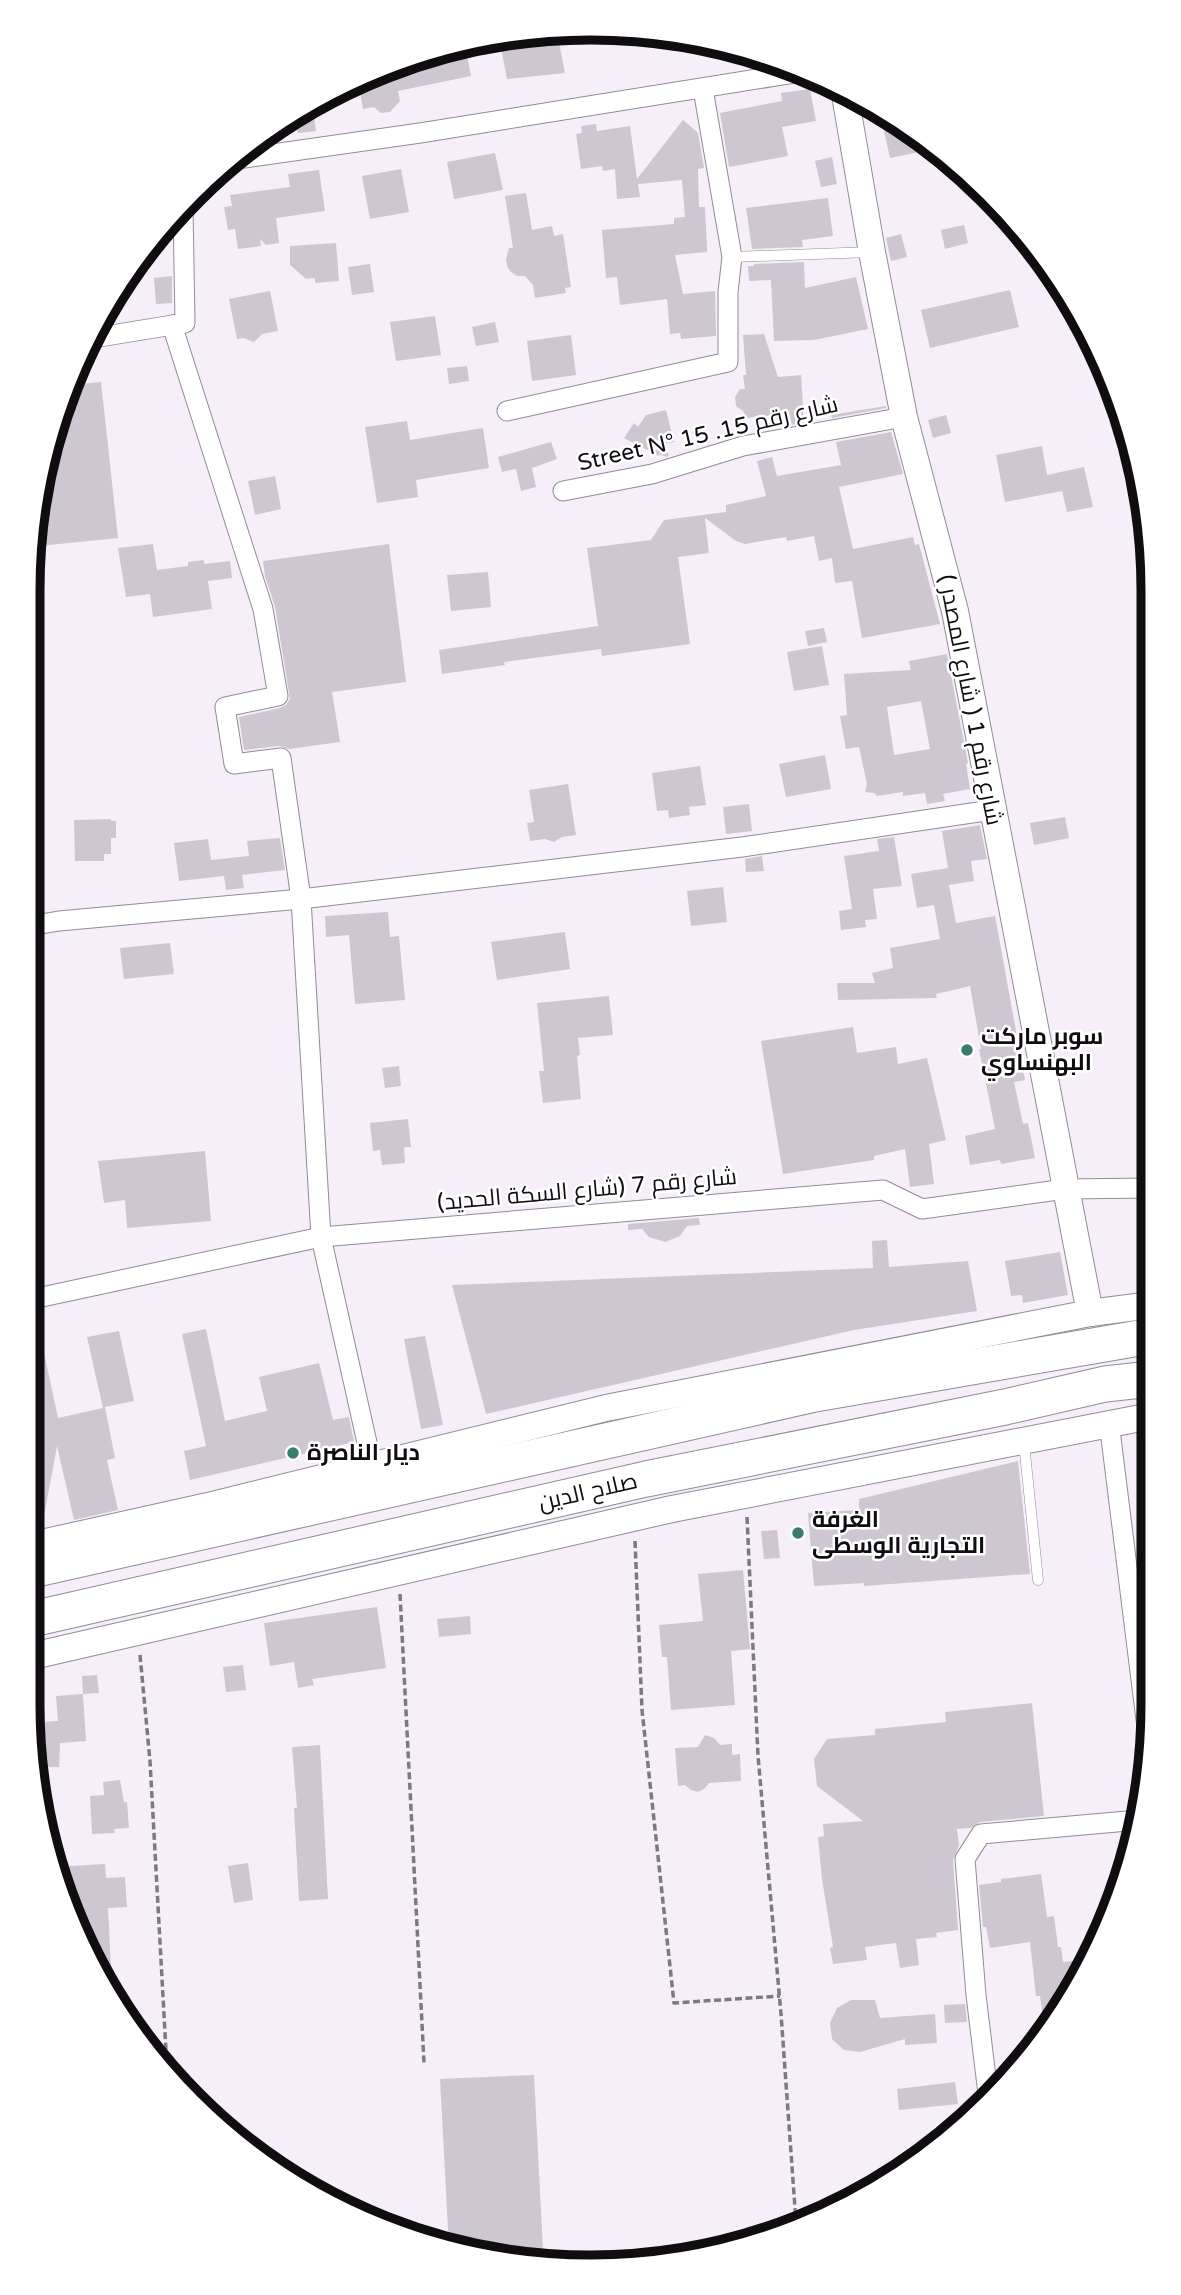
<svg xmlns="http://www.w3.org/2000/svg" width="1181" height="2295" font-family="'Varela Round',Cairo,sans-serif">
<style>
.building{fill:#cec7d2;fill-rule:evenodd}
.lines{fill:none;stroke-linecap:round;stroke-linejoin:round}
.lane-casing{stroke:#918b95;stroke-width:11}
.street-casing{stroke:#918b95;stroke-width:21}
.secondary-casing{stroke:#918b95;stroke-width:28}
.highway-casing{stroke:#918b95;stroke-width:37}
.path{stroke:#7d7980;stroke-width:3.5;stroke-dasharray:7 3.5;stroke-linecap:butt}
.lane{stroke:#fff;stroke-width:10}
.street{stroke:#fff;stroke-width:19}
.secondary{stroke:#fff;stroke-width:26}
.highway{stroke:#fff;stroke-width:35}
.poi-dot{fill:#397d70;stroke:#fff;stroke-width:2.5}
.labels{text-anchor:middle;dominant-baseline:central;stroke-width:5;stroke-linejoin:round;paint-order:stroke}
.street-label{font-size:23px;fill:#0f0d10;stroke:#fff}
.poi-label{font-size:23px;font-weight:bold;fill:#0f0d10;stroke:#fff;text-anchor:start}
.rim{fill:none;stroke:#0f0d10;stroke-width:9}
</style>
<rect width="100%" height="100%" fill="#f6effa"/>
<!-- building -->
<g class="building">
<polygon points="557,32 565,73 507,79 499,37 517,33"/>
<polygon points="465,45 471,76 398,91 400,101 390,112 381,113 374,107 363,109 358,81 387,68 413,63 412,57"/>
<polygon points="810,89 816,121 782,127 788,156 729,167 720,113 782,101 781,93"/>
<polygon points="312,102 316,131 298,133 295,114"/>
<polygon points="880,113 882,114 934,149 890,158"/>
<polygon points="683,120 698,133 704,168 698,169 699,207 705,207 707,248 707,252 675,255 683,294 715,291 716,336 681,339 680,333 670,334 667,299 620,305 617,277 606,278 602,230 674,224 674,218 685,217 682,180 638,184 640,197 617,199 615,169 603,171 602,166 581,169 576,134 582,133 581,126 596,124 597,131 630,126 637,179"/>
<polygon points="495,153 503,190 454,199 447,162"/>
<polygon points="832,157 837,184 821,187 815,161"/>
<polygon points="401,169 409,212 370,219 362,176"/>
<polygon points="319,170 325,211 276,218 279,243 266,245 260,239 261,246 238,249 235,229 228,230 224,207 232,206 230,195 290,187 288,174"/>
<polygon points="526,193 532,230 552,226 554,236 563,234 571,287 565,288 566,293 535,298 533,285 525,276 517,276 511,272 507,266 506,259 509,248 513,248 505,196"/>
<polygon points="828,198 833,236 802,240 803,247 752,249 746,208"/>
<polygon points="964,225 968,243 945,249 941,230"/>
<polygon points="901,234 907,257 891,261 886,238"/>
<polygon points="336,243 339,281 315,283 315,278 306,279 290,265 290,246"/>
<polygon points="804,262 805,288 856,277 868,329 814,340 774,341 771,280 749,281 748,266 754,266 754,264"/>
<polygon points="370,264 374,292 352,295 348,267"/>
<polygon points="172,276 172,303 156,304 154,278"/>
<polygon points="1010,290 1019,327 930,348 921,310"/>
<polygon points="270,291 278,331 262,334 254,342 243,338 237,339 229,299"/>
<polygon points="435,316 441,355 396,361 390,322"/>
<polygon points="495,322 499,342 476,346 472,327"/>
<polygon points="764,334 778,377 801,375 804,423 790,425 788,414 745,418 744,412 736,406 735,397 740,389 745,389 743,375 746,375 743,335"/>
<polygon points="571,335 576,375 532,381 527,341"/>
<polygon points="467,366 469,381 449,384 447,368"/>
<polygon points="101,382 118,538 30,547 47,445 70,385"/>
<polygon points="886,406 886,408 832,418 831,415"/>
<polygon points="666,410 674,442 659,445 669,454 667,457 659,454 659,456 624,438 634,423 638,427 646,415"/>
<polygon points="946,415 951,433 933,438 928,420"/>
<polygon points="407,421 410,440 483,428 489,468 416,480 418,497 377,503 365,427"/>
<polygon points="891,432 903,474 839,487 853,549 913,537 915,545 919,544 940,624 862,638 852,581 835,583 832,558 819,561 814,536 787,541 786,537 745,544 736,541 705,518 709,553 678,557 690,644 602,656 601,649 504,662 505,665 442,674 439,650 598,626 587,548 651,540 664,520 726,512 726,505 766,496 757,461 772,457 777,476 841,465 836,442"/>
<polygon points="551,442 557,459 532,468 536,487 521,491 516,469 502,472 498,457"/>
<polygon points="1042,446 1047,475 1084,467 1093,507 1067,512 1062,491 1005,502 996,455"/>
<polygon points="275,476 281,509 255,515 248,481"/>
<polygon points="153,544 157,570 188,566 188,562 204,560 204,564 230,561 232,578 208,581 212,609 153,617 150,594 126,597 118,548"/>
<polygon points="389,544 406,682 332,692 340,742 289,749 279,746 244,750 239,717 280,708 286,705 290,699 275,607 265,576 263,561"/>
<polygon points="488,572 491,607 451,611 447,575"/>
<polygon points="824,628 827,642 808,646 805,631"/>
<polygon points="822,646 829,685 794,691 787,652"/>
<path d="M947 654 968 763 966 764 970 789 943 794 945 801 927 804 925 793 903 796V792L877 796 874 793 865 792 867 784 859 747 846 749 840 716 847 715 844 674 911 670 909 661ZM921 701 930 749 894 755 887 707Z"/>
<polygon points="825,755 831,789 786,797 779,764"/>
<polygon points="700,766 706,805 689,807 690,815 669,818 668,810 657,811 652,773"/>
<polygon points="568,784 576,835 562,837 554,842 545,839 530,841 527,823 534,822 529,790"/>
<polygon points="749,804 752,831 726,834 723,807"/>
<polygon points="1065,817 1069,838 1034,845 1030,823"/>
<polygon points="111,819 111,821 116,821 116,838 111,838 111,854 104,854 104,861 75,861 74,820"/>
<polygon points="980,825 987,859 971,861 974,881 949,885 956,923 995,916 1025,1080 1014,1082 1023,1124 1028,1123 1035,1158 1001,1164 1000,1160 970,1165 965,1136 995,1129 979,1049 981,1049 970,986 936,994 937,998 838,1000 837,983 875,983 872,973 893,968 890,948 940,939 934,905 917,908 911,874 948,868 942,831"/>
<polygon points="894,837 902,886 873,889 877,919 865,920 866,927 841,930 839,911 852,909 844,856 879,851 877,839"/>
<polygon points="280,838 285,870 242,875 244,888 226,890 224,876 179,881 174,843 208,839 211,860 249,856 247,841"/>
<polygon points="762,856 764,871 746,872 745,859"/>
<polygon points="723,887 727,922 691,926 687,891"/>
<polygon points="388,912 390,937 399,936 405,1000 355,1004 349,935 326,937 325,916"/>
<polygon points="565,932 570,969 497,980 491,942"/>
<polygon points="170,943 174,974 124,979 120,948"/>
<polygon points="609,996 613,1035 578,1038 580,1055 577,1056 581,1099 543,1103 539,1071 544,1071 537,1003"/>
<polygon points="853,1027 857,1053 896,1047 898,1064 927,1058 946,1140 929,1144 934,1184 910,1187 905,1149 874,1156 874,1160 783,1174 761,1041"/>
<polygon points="399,1066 401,1086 385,1088 382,1068"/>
<polygon points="408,1119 411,1147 404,1147 405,1163 382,1165 380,1150 373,1151 370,1123"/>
<polygon points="205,1151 211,1221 127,1228 125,1200 104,1203 98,1161"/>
<polygon points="699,1218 700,1225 687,1226 680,1236 665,1242 649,1237 642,1229 628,1230 628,1224"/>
<polygon points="887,1240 889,1267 968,1261 977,1311 854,1330 486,1414 452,1285 873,1268 872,1241"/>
<polygon points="1060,1252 1068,1295 1023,1303 1022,1295 1011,1296 1005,1261"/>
<polygon points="206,1329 225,1421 267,1411 259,1377 319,1363 333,1420 349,1417 354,1442 190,1480 184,1451 206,1446 182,1334"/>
<polygon points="119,1331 134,1401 105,1407 115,1458 107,1460 118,1510 74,1520 57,1446 44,1516 30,1519 28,1441 43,1439 28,1370 28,1346 42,1343 58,1418 103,1408 87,1337"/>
<polygon points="425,1336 443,1425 421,1429 404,1339"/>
<polygon points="1018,1461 1030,1574 864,1586 864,1583 814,1586 808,1513 859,1510 859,1499"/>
<polygon points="777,1530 780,1558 764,1559 761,1531"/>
<polygon points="743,1570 750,1649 731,1651 735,1705 671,1710 667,1657 662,1657 659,1625 703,1621 698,1574"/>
<polygon points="377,1607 386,1668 312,1679 314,1685 298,1688 294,1662 270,1666 264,1623"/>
<polygon points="470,1616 471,1634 439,1637 437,1619"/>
<polygon points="243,1665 246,1690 226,1692 223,1667"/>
<polygon points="97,1675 99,1693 83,1694 82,1676"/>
<polygon points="83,1694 86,1741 60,1743 59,1767 38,1767 38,1747 42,1747 40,1722 58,1721 56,1696"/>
<polygon points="1032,1703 1044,1816 980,1822 971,1828 957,1829 959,1845 953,1860 958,1930 936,1933 937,1937 916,1939 919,1965 900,1968 896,1943 865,1947 867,1960 833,1964 830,1948 833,1947 822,1879 818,1837 824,1836 823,1824 863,1821 817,1786 814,1759 827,1739 875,1735 875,1729 946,1722 945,1712"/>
<polygon points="705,1735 714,1738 720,1745 732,1744 732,1755 740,1754 741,1781 709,1783 704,1789 698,1792 691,1790 685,1785 678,1786 675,1748 698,1747"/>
<polygon points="320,1745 328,1899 299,1901 294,1808 297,1808 292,1747"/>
<polygon points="120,1780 124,1802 127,1802 129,1828 114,1829 115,1833 92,1834 90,1796 104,1795 103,1782"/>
<polygon points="248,1863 253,1900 234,1903 228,1866"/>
<polygon points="105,1864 106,1878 125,1877 127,1907 108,1908 112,1987 58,1886 55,1867"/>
<polygon points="1041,1874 1047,1917 1054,1916 1058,1947 1061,1947 1063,1962 1073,1961 1075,1981 1044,2025 1040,1996 1036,1996 1030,1942 990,1948 986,1927 983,1927 979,1885 1001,1882 1001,1879"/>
<polygon points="851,2000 875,2000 880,2018 935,2014 937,2043 905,2045 905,2039 860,2052 844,2050 832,2039 830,2023 837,2008"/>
<polygon points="965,2004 967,2022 945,2023 944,2005"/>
<polygon points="534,2075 543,2250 475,2253 449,2248 440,2079"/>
<polygon points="955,2082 958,2104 899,2110 897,2089"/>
</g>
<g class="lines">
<!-- lane casing -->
<g class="lane-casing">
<g id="lane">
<polyline points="732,257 871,252"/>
<polyline points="1024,1443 1038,1580"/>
</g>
</g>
<!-- street casing -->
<g class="street-casing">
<g id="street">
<polyline points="230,160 420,133 801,72"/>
<polyline points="172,325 263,609 278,696 225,707 234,764 281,758 301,899 321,1237 372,1465"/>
<polyline points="87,339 185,323 183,207"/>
<polyline points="507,411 728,362 728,292 732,257 703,89"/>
<polyline points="563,491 652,474 743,446 904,417"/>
<polyline points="29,926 59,921 301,899 742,847 992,810"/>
<polyline points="28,1300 321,1237 883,1190 922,1209 1065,1189 1150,1188"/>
<polyline points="1109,1422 1150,1752"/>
<polyline points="989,2102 976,1995 965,1859 981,1834 1139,1820"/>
</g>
</g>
<!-- secondary casing -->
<g class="secondary-casing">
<g id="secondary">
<polyline points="844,89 872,252 904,417 955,611 1090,1313"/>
<polyline points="28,1546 208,1506 606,1408 1090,1313 1151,1305"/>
<polyline points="28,1657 672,1509 1151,1416"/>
</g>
</g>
<!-- highway casing -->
<g class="highway-casing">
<g id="highway">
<polyline points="28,1571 815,1394 1151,1336"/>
<polyline points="28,1620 646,1479 1005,1407 1105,1384 1151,1379"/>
</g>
</g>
<!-- path -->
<g class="path">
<polyline points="747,1517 758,1756 781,2014 796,2222"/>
<polyline points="635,1541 642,1710 674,2003 780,1996"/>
<polyline points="400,1594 424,2063"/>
<polyline points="140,1655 150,1761 167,2069"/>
</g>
<!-- lane -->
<use href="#lane" class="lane"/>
<!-- street -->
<use href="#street" class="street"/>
<!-- secondary -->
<use href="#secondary" class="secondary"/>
<!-- highway -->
<use href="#highway" class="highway"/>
</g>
<!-- markers -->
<g class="poi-dot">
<circle cx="967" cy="1050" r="7"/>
<circle cx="293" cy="1453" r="7"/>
<circle cx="798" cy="1533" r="7"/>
</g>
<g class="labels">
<!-- street labels -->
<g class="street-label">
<text transform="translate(708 434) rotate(-13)">Street N° 15 .شارع رقم 15</text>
<text transform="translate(970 700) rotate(79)">شارع رقم 1 ( شارع المصدر )</text>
<text transform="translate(587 1190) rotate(-5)">شارع رقم 7 (شارع السكة الحديد)</text>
<text transform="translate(588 1492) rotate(-13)">صلاح الدين</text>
</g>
<!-- poi labels -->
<g class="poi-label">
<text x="981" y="1037">سوبر ماركت<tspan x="981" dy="26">البهنساوي</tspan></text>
<text x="307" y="1453">ديار الناصرة</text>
<text x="812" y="1520">الغرفة<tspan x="812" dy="26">التجارية الوسطى</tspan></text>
</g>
</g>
<!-- crop -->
<path d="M0 0H1181V2295H0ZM590 40H591A550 550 0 0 1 1141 590V1705A550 550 0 0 1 591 2255H590A550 550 0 0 1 40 1705V590A550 550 0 0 1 590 40Z" fill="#fff" fill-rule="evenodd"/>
<path class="rim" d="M590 40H591A550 550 0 0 1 1141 590V1705A550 550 0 0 1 591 2255H590A550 550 0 0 1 40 1705V590A550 550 0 0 1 590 40Z"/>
</svg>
